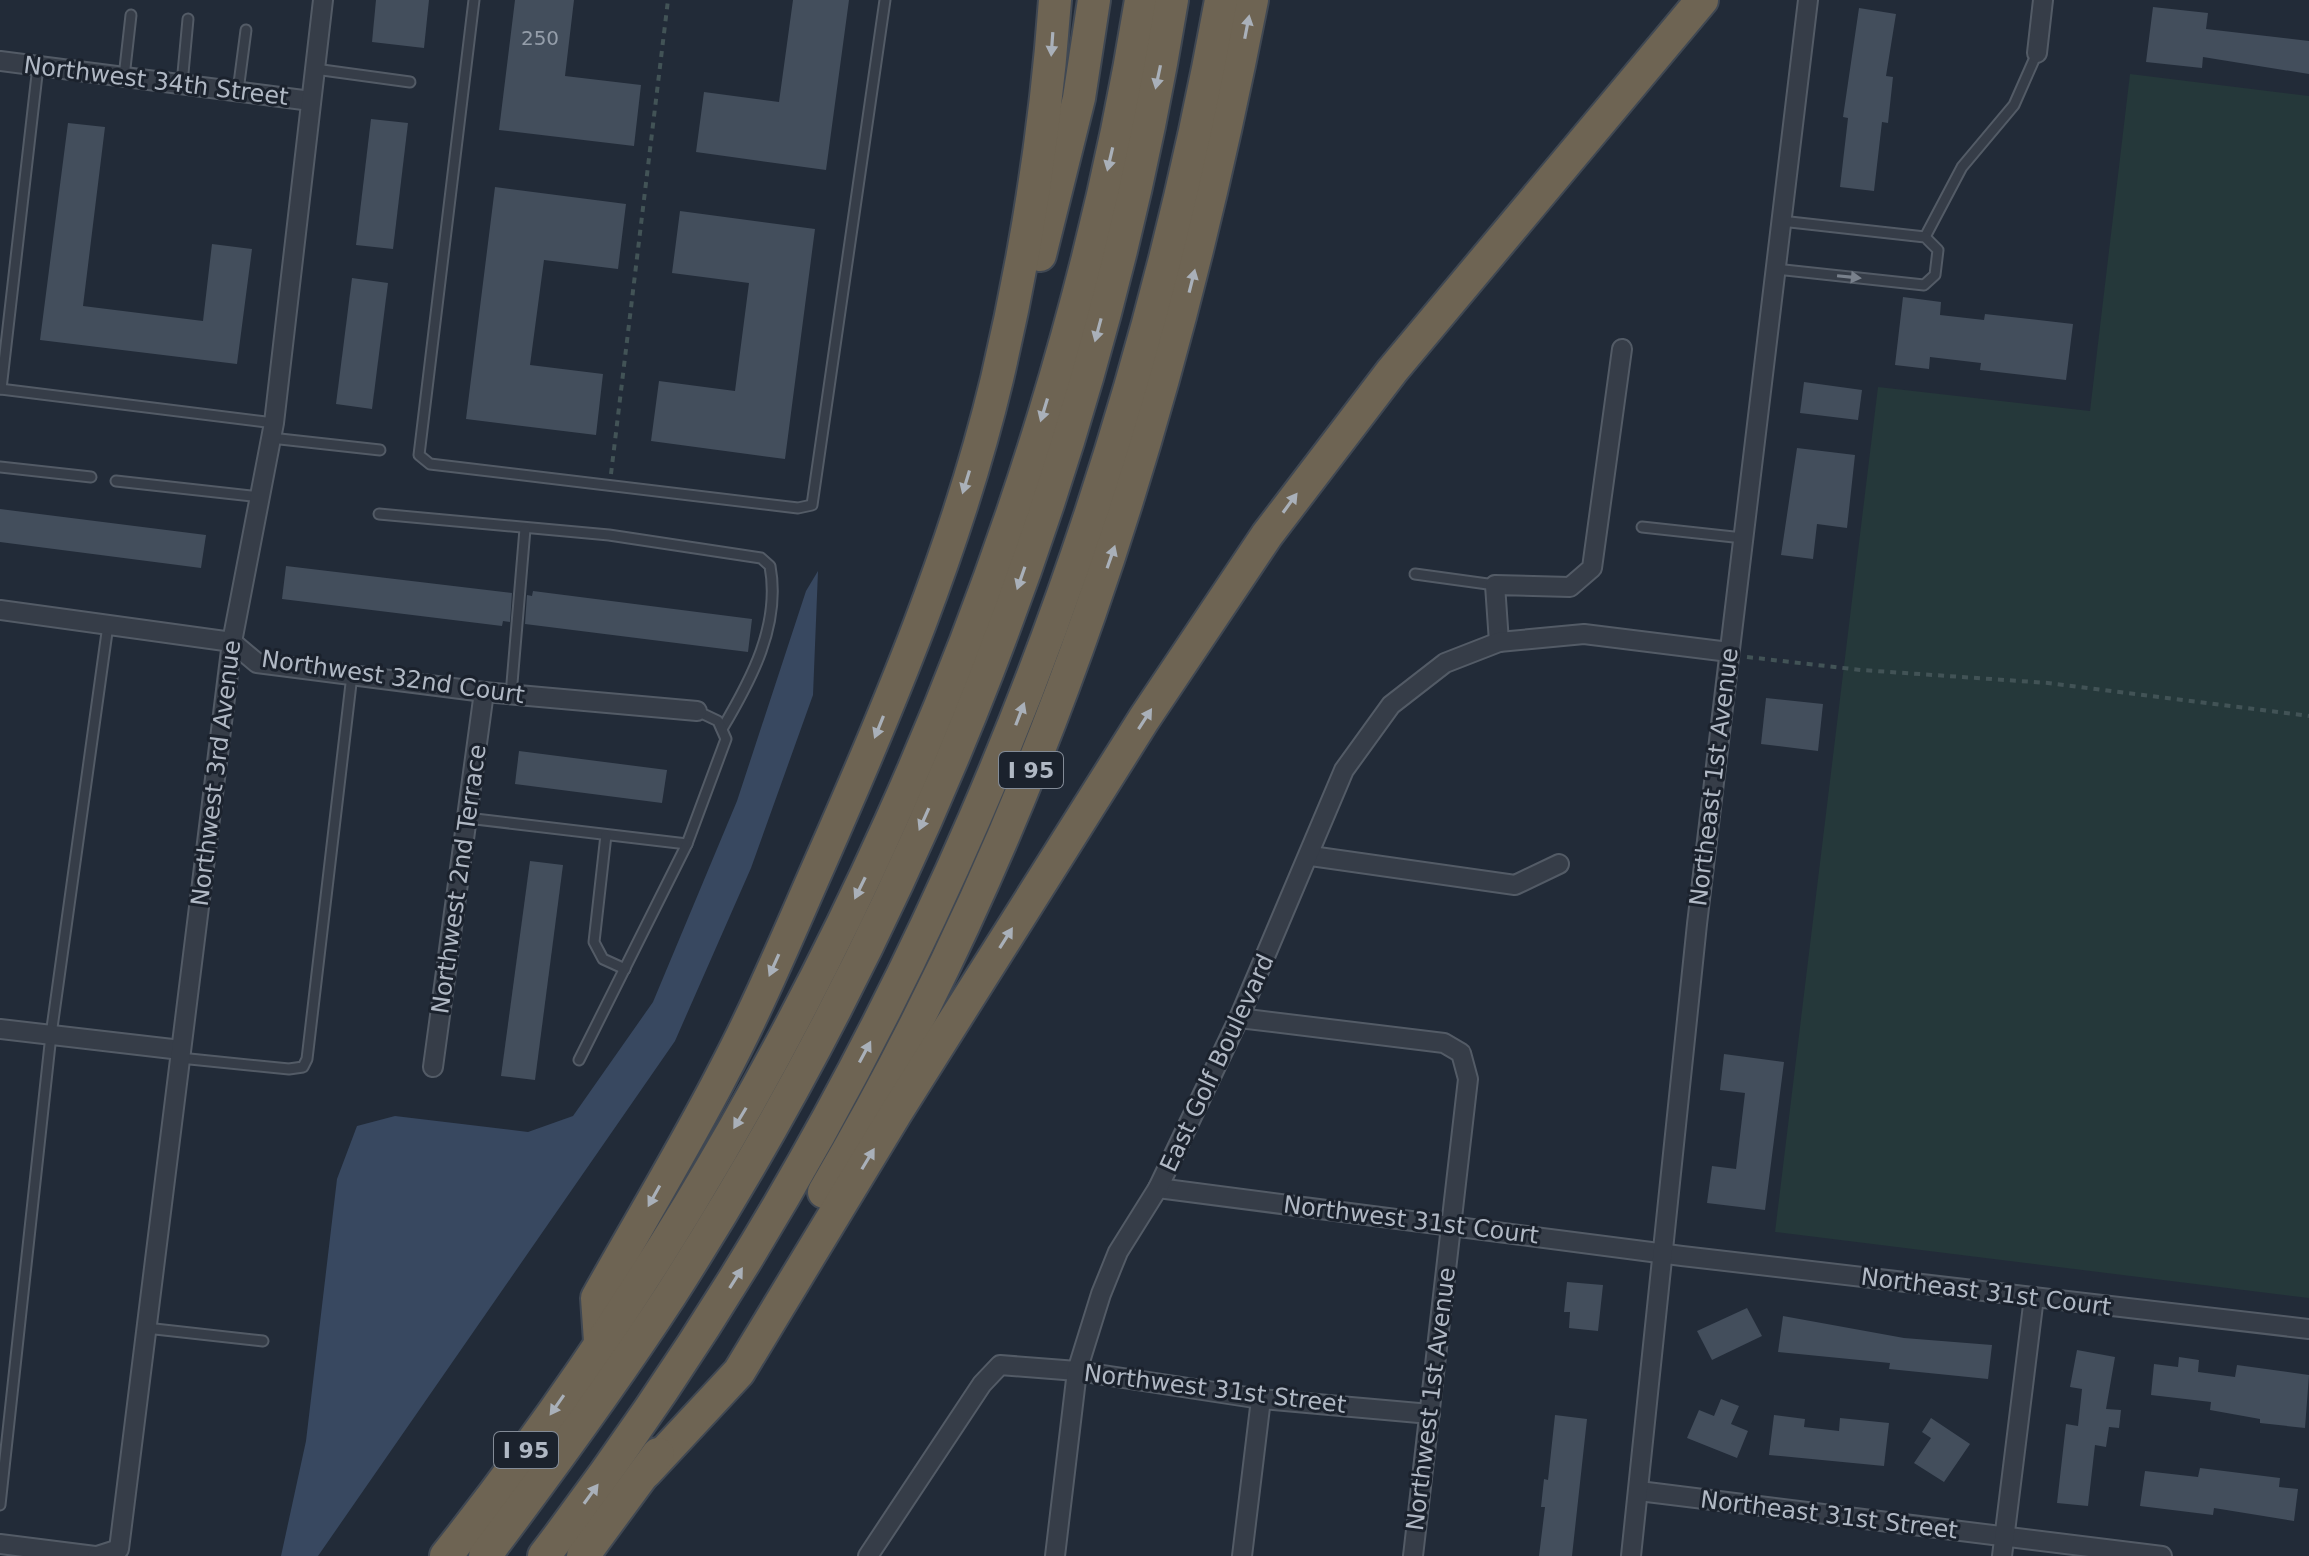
<svg xmlns="http://www.w3.org/2000/svg" width="2309" height="1556" font-family="'DejaVu Sans',sans-serif">
<style>
.green{fill:#25383a}
.water{fill:#384860}
.building{fill:#434e5c}
.lines{fill:none;stroke-linecap:round;stroke-linejoin:round}
.lane-casing{stroke:#535b66;stroke-width:13}
.street-casing{stroke:#535b66;stroke-width:22}
.highway-casing{stroke:#404853;stroke-width:36}
.path{stroke:#425356;stroke-width:4;stroke-dasharray:6 6;stroke-linecap:butt}
.lane{stroke:#363d48;stroke-width:9}
.street{stroke:#363d48;stroke-width:18}
.highway{stroke:#6e6453;stroke-width:32}
.oneway{fill:#a9b0b9}
.oneway2{fill:#79818c}
.labels{text-anchor:middle;dominant-baseline:central;stroke-width:6;stroke-linejoin:round;paint-order:stroke}
.number-label{font-size:20px;fill:#959eaa}
.shield{fill:#1b222d;stroke:#838b97;stroke-width:2}
.shield-label{font-size:22px;font-weight:bold;fill:#b0b8c4}
.street-label{font-size:24px;fill:#b0b8c4;stroke:#1b222d}
</style>
<rect width="100%" height="100%" fill="#222b38"/>
<!-- green -->
<polygon class="green" points="2130,74 2309,96 2309,1298 1775,1232 1878,387 2090,411"/>
<!-- water -->
<polygon class="water" points="818,571 813,695 751,868 675,1041 318,1556 281,1556 306,1441 337,1179 357,1126 395,1116 528,1132 573,1116 653,1002 737,801 806,591"/>
<!-- building -->
<g class="building">
<polygon points="376,0 429,0 424,48 372,42"/>
<polygon points="515,0 574,0 565,76 641,85 634,146 499,130"/>
<polygon points="793,0 849,0 826,170 696,152 704,92 779,102"/>
<polygon points="2153,7 2208,13 2206,29 2309,41 2309,74 2203,57 2202,68 2146,62"/>
<polygon points="1859,8 1896,14 1886,76 1893,77 1888,123 1882,122 1874,191 1840,187 1848,118 1843,117"/>
<polygon points="371,119 408,123 393,249 356,245"/>
<polygon points="68,123 105,127 83,306 203,321 212,244 252,249 237,364 40,340"/>
<polygon points="495,187 626,204 618,269 544,260 530,365 603,374 596,435 466,419"/>
<polygon points="680,211 815,229 785,459 651,441 659,381 735,391 749,283 672,273"/>
<polygon points="352,278 388,283 372,409 336,404"/>
<polygon points="1903,297 1941,302 1940,315 1984,320 1985,314 2073,324 2066,380 1980,370 1981,363 1930,357 1929,369 1895,365"/>
<polygon points="1804,382 1862,390 1858,420 1800,413"/>
<polygon points="1797,448 1855,455 1847,528 1817,524 1813,559 1781,555"/>
<polygon points="0,509 206,535 201,568 0,542"/>
<polygon points="286,566 512,593 510,622 503,621 502,626 282,599"/>
<polygon points="533,591 752,619 748,652 525,624 527,595 532,596"/>
<polygon points="1766,698 1823,704 1818,751 1761,744"/>
<polygon points="519,751 667,770 662,803 515,784"/>
<polygon points="530,861 563,865 535,1080 501,1076"/>
<polygon points="1724,1054 1784,1062 1765,1210 1707,1203 1712,1166 1736,1169 1745,1093 1720,1090"/>
<polygon points="1567,1282 1603,1285 1598,1331 1569,1328 1570,1312 1564,1312"/>
<polygon points="1747,1308 1762,1336 1712,1360 1697,1331"/>
<polygon points="1783,1316 1904,1338 1992,1345 1988,1379 1889,1369 1890,1363 1778,1352"/>
<polygon points="2077,1350 2115,1357 2106,1409 2121,1410 2119,1428 2109,1427 2106,1447 2095,1445 2088,1506 2057,1503 2066,1424 2078,1426 2082,1389 2070,1387"/>
<polygon points="2179,1357 2199,1360 2198,1372 2235,1377 2237,1365 2309,1375 2305,1428 2260,1423 2260,1419 2210,1410 2211,1402 2151,1395 2154,1364 2178,1367"/>
<polygon points="1721,1399 1739,1406 1731,1424 1748,1431 1737,1458 1687,1438 1699,1410 1714,1416"/>
<polygon points="1555,1415 1587,1419 1572,1556 1539,1556 1545,1507 1541,1507 1544,1479 1548,1480"/>
<polygon points="1774,1415 1805,1419 1804,1427 1839,1431 1840,1418 1889,1423 1884,1466 1769,1455"/>
<polygon points="1931,1418 1970,1444 1944,1482 1914,1463 1931,1438 1922,1432"/>
<polygon points="2200,1468 2280,1478 2279,1487 2298,1489 2294,1521 2214,1508 2213,1515 2140,1506 2145,1471 2198,1477"/>
</g>
<g class="lines">
<!-- lane casing -->
<g class="lane-casing">
<g id="lane">
<polyline points="474,0 419,455 430,464 798,508 812,505 885,0"/>
<polyline points="315,69 410,82"/>
<polyline points="124,77 131,15"/>
<polyline points="182,84 188,19"/>
<polyline points="238,91 246,30"/>
<polyline points="1925,237 1962,167 2014,105 2037,53"/>
<polyline points="1775,269 1924,285 1935,275 1938,250 1925,237 1781,221"/>
<polyline points="0,389 274,423"/>
<polyline points="1,389 38,66"/>
<polyline points="271,438 380,450"/>
<polyline points="0,467 91,477"/>
<polyline points="116,481 260,497"/>
<path d="M379 514 609 535 761 558 770 566C781 625 751 680 722 729"/>
<polyline points="1642,527 1743,538"/>
<polyline points="1415,574 1495,585"/>
<polyline points="511,695 525,529"/>
<polyline points="467,818 687,844 726,739 718,721 697,711"/>
<polyline points="606,835 594,942 603,959 625,969"/>
<polyline points="180,1058 289,1069 303,1067 307,1059 352,675"/>
<polyline points="579,1060 687,844"/>
<polyline points="146,1328 263,1341"/>
<polyline points="0,1505 51,1035 108,625"/>
</g>
</g>
<!-- street casing -->
<g class="street-casing">
<g id="street">
<polyline points="2037,53 2043,0"/>
<polyline points="0,61 311,101"/>
<polyline points="0,610 232,642 257,663 484,692 697,711"/>
<polyline points="1499,642 1495,585 1570,587 1592,568 1622,349"/>
<polyline points="1311,856 1515,885 1559,864"/>
<polyline points="1239,1018 1444,1043 1461,1053 1468,1079 1413,1556"/>
<polyline points="0,1029 181,1050"/>
<polyline points="433,1067 484,692"/>
<polyline points="1158,1188 1682,1256 2309,1329"/>
<polyline points="1639,1491 2162,1556"/>
<polyline points="0,1544 95,1556"/>
<polyline points="97,1556 119,1549 232,642 274,423 323,0"/>
<polyline points="868,1556 982,1384 1000,1365 1077,1371 1261,1399 1430,1414"/>
<polyline points="1055,1556 1077,1371 1101,1294 1118,1252 1158,1188 1239,1018 1344,770 1391,705 1445,663 1499,642 1584,634 1729,652"/>
<polyline points="1242,1556 1261,1399"/>
<polyline points="1631,1556 1697,924 1808,0"/>
<polyline points="2002,1556 2034,1297"/>
</g>
</g>
<!-- highway casing -->
<g class="highway-casing">
<g id="highway">
<polyline points="1040,255 1079,98 1094,0"/>
<path d="M824 1192C1043 819 1170 422 1252 0"/>
<path d="M600 1341 597 1298C639 1223 684 1149 723 1073 759 1005 789 933 820 863 889 707 957 546 997 379 1026 255 1046 127 1055 0"/>
<polyline points="646,1472 739,1372 896,1113 1144,719 1267,535 1392,371 1702,0"/>
<path d="M446 1556C794 1116 1052 556 1141 0"/>
<path d="M485 1556C549 1471 612 1385 670 1296 920 906 1098 457 1172 0"/>
<path d="M544 1556C892 1098 1119 565 1221 0"/>
<polyline points="583,1556 658,1454"/>
</g>
</g>
<!-- path -->
<g class="path">
<polyline points="611,474 668,0"/>
<polyline points="1747,657 1861,670 2048,683 2309,716"/>
</g>
<!-- lane -->
<use href="#lane" class="lane"/>
<!-- street -->
<use href="#street" class="street"/>
<!-- highway -->
<use href="#highway" class="highway"/>
</g>
<!-- one-way arrows -->
<defs><path id="oneway-solid" d="M-6-.8H1V-3.2L6.5 0L1 3.2V.8H-6Z" transform="scale(2)"/></defs>
<g class="oneway">
<use href="#oneway-solid" transform="translate(1247 27) rotate(-79)"/>
<use href="#oneway-solid" transform="translate(1052 44) rotate(94)"/>
<use href="#oneway-solid" transform="translate(1158 77) rotate(102)"/>
<use href="#oneway-solid" transform="translate(1110 159) rotate(103)"/>
<use href="#oneway-solid" transform="translate(1192 281) rotate(-76)"/>
<use href="#oneway-solid" transform="translate(1098 330) rotate(105)"/>
<use href="#oneway-solid" transform="translate(1044 410) rotate(107)"/>
<use href="#oneway-solid" transform="translate(966 482) rotate(107)"/>
<use href="#oneway-solid" transform="translate(1290 503) rotate(-54)"/>
<use href="#oneway-solid" transform="translate(1111 557) rotate(-71)"/>
<use href="#oneway-solid" transform="translate(1021 578) rotate(109)"/>
<use href="#oneway-solid" transform="translate(1020 714) rotate(-69)"/>
<use href="#oneway-solid" transform="translate(1145 719) rotate(-57)"/>
<use href="#oneway-solid" transform="translate(879 727) rotate(112)"/>
<use href="#oneway-solid" transform="translate(924 819) rotate(114)"/>
<use href="#oneway-solid" transform="translate(860 888) rotate(116)"/>
<use href="#oneway-solid" transform="translate(1006 938) rotate(-58)"/>
<use href="#oneway-solid" transform="translate(774 965) rotate(114)"/>
<use href="#oneway-solid" transform="translate(865 1052) rotate(-62)"/>
<use href="#oneway-solid" transform="translate(740 1118) rotate(121)"/>
<use href="#oneway-solid" transform="translate(868 1159) rotate(-59)"/>
<use href="#oneway-solid" transform="translate(654 1196) rotate(119)"/>
<use href="#oneway-solid" transform="translate(736 1278) rotate(-58)"/>
<use href="#oneway-solid" transform="translate(557 1405) rotate(125)"/>
<use href="#oneway-solid" transform="translate(591 1494) rotate(-54)"/>
</g>
<use class="oneway2" href="#oneway-solid" transform="translate(1849 277) rotate(6)"/>
<g class="labels">
<!-- number labels -->
<g class="number-label">
<text x="540" y="38">250</text>
</g>
<!-- shield labels -->
<g class="shield">
<rect x="999" y="752" width="64" height="36" rx="6"/>
<rect x="494" y="1432" width="64" height="36" rx="6"/>
</g>
<g class="shield-label">
<text x="1031" y="770">I 95</text>
<text x="526" y="1450">I 95</text>
</g>
<!-- street labels -->
<g class="street-label">
<text transform="translate(156 81) rotate(7)">Northwest 34th Street</text>
<text transform="translate(393 677) rotate(8)">Northwest 32nd Court</text>
<text transform="translate(216 773) rotate(-83)">Northwest 3rd Avenue</text>
<text transform="translate(1714 777) rotate(-83)">Northeast 1st Avenue</text>
<text transform="translate(459 879) rotate(-82)">Northwest 2nd Terrace</text>
<text transform="translate(1217 1063) rotate(-65)">East Golf Boulevard</text>
<text transform="translate(1411 1220) rotate(7)">Northwest 31st Court</text>
<text transform="translate(1986 1292) rotate(7)">Northeast 31st Court</text>
<text transform="translate(1215 1389) rotate(7)">Northwest 31st Street</text>
<text transform="translate(1431 1399) rotate(-83)">Northwest 1st Avenue</text>
<text transform="translate(1829 1515) rotate(7)">Northeast 31st Street</text>
</g>
</g>
</svg>
